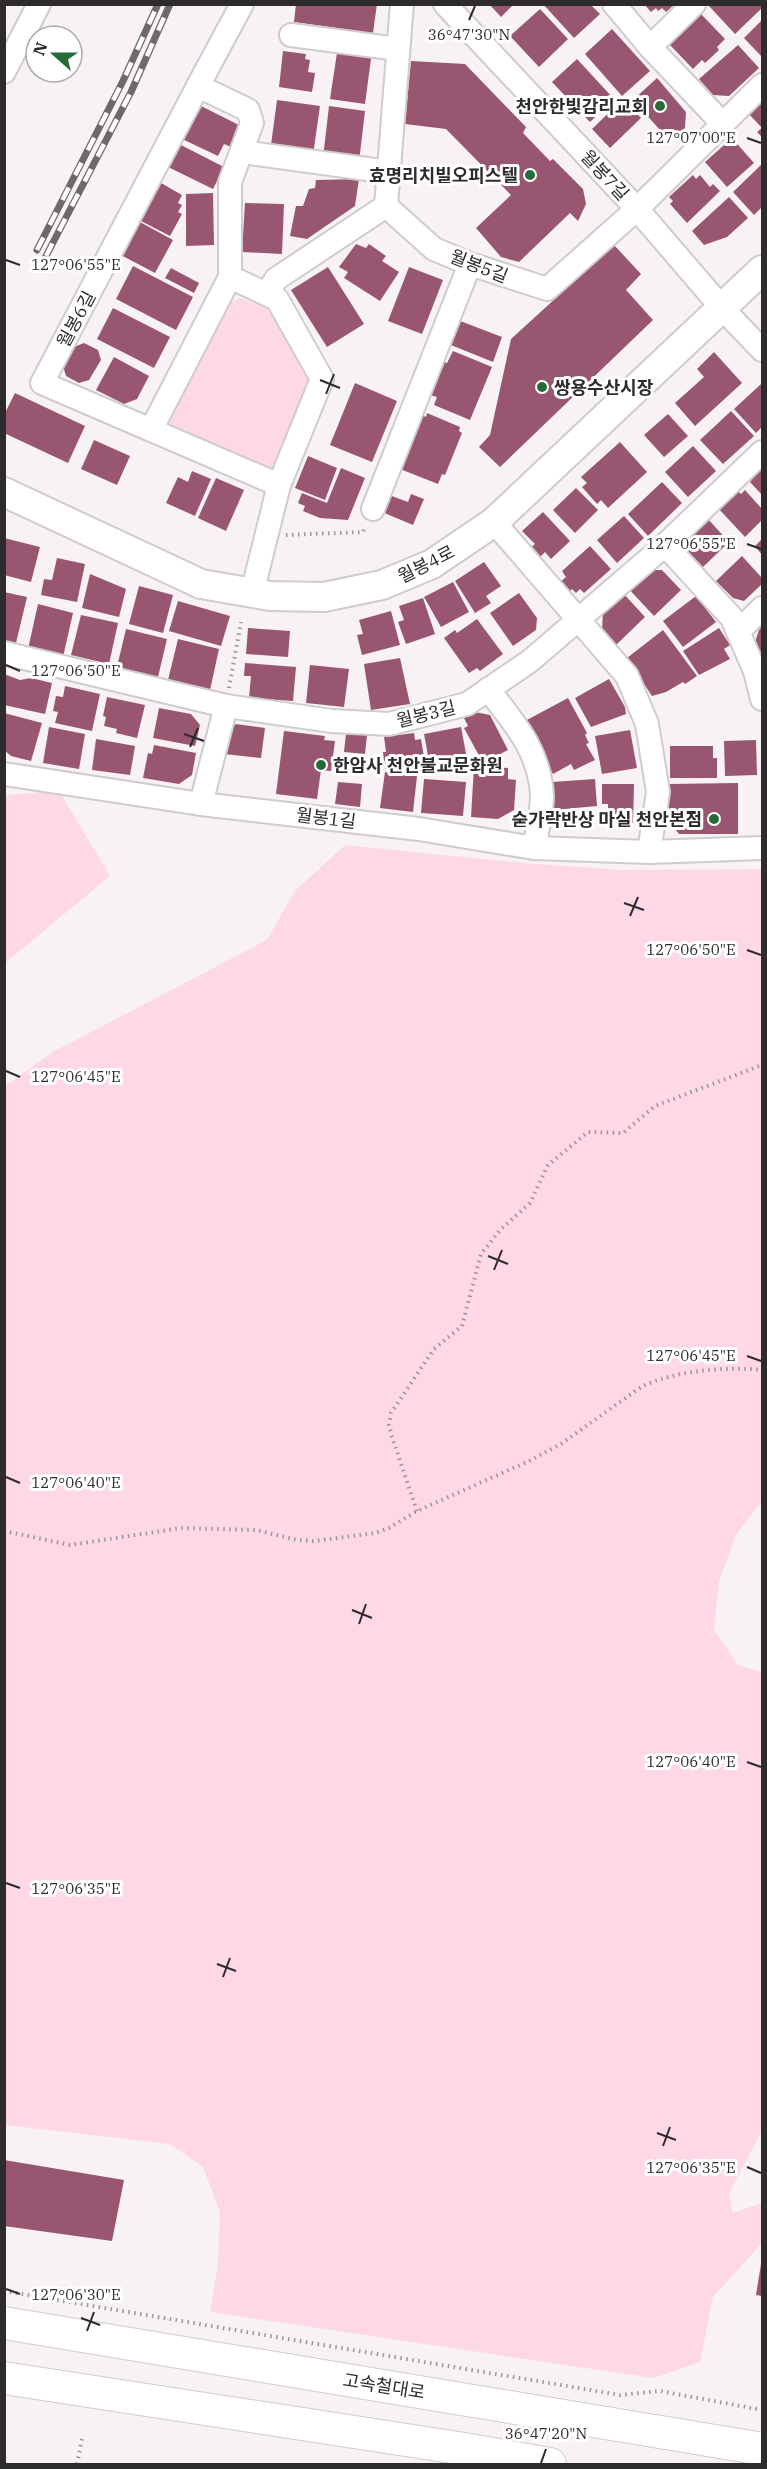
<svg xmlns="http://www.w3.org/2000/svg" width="767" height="2469" font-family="'IBM Plex Serif','Noto Sans KR',serif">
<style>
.green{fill:#fed8e5}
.building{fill:#995671}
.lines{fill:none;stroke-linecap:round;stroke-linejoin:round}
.minor-casing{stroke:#d0cbcd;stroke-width:26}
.tertiary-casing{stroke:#d0cbcd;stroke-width:32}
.secondary-casing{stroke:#d0cbcd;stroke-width:34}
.path{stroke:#9a9698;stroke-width:4;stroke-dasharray:1.5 4.5;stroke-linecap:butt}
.minor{stroke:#fff;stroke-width:22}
.tertiary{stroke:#fff;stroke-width:28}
.secondary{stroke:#fff;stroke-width:32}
.rail-casing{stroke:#6d6a6b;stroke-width:7}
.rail{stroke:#fff;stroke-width:4.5;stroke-dasharray:14;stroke-linecap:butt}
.ticks{fill:none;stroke:#2d2b2c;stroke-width:2}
.poi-dot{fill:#276c38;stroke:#fff;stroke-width:2}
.labels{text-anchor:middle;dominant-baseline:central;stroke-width:6;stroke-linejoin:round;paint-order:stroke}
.poi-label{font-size:18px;font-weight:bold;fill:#2d2b2c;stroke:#fff;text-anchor:end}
.street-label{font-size:18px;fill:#2d2b2c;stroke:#fff}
.ticks-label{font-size:15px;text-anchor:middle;fill:#2d2b2c;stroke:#fff;stroke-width:6;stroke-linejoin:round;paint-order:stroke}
</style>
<rect width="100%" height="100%" fill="#f8f2f4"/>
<!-- green -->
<g class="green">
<polygon points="240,298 266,307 294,347 308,380 277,464 265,470 172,428 168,419 222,307"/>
<polygon points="59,791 110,876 5,963 5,795"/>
<polygon points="345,845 523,863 622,870 762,869 762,1501 736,1535 719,1582 714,1630 738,1665 762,1672 762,2131 729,2193 733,2213 762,2203 762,2243 713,2297 700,2362 653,2378 210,2312 218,2264 220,2212 203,2167 170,2144 5,2125 5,1086 53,1052 267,940 295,891"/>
</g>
<!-- building -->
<g class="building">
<polygon points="296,4 377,4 373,33 294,22"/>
<polygon points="489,4 514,4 501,17"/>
<polygon points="543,4 590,4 600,14 574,38"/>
<polygon points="644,4 675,4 666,12 662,8 658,11 656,8 651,12"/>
<polygon points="710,4 762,4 762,8 735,34 709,6"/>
<polygon points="540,9 568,39 539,67 510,36"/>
<polygon points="701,14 725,39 717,47 719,50 705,63 702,60 693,69 669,44"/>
<polygon points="762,20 762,57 744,38"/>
<polygon points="612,29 650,71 622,96 585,54"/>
<polygon points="738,45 759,68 729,96 713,95 699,79"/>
<polygon points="338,46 372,51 365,104 330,99"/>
<polygon points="283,51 306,54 305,59 310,60 308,72 315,73 312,92 279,87"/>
<polygon points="577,59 614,99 590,122 552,82"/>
<polygon points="411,61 465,64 526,127 523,133 550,161 553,159 583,189 586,204 578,221 570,213 519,262 501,257 476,228 511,195 446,129 405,124"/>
<polygon points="657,78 686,112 685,128 670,141 633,100"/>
<polygon points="623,99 641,118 610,148 592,129"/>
<polygon points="277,100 320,106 313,155 271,145"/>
<polygon points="762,100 762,137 757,132 762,128 748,113"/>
<polygon points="197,104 241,126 231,147 224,144 218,156 180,138"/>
<polygon points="329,106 365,111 359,162 323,158"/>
<polygon points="732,138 754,163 727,187 705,162"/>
<polygon points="177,143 224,167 213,189 166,166"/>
<polygon points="762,164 762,207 754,215 733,192"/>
<polygon points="693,175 696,179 700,175 710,187 713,184 720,191 687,223 670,204 673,201 669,197"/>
<polygon points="359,179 355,206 307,239 290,236 296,206 303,206 309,189 315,188 316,180"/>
<polygon points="161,183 182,195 178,203 182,205 178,212 182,214 170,236 139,220 155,189 158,190"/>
<polygon points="213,193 214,245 186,246 186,194"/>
<polygon points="729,197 748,218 727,237 704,245 692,231"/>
<polygon points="245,203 284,204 282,254 242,252"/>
<polygon points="138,221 173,240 155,273 119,254"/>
<polygon points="356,244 366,248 369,244 386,256 382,261 399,272 380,301 344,278 348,272 339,267"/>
<polygon points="614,245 641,274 626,290 653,320 500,467 479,447 490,435 511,339"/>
<polygon points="133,266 193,297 176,330 116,299"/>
<polygon points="328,267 364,324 327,347 291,290"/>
<polygon points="409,267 443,280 422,334 388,321"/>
<polygon points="171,268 199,283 194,293 165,278"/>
<polygon points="113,308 170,337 154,368 97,339"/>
<polygon points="455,319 502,337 493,362 446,343"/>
<polygon points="84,343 98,350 101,360 89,380 79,383 66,376 63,366 74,347"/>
<polygon points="453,351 492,367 470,420 434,405 437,397 430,395 444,362 447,363"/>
<polygon points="714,352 742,383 695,426 675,403 704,377 697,369"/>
<polygon points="114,357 149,376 137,399 124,404 96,390"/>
<polygon points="355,383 397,401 372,462 330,445"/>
<polygon points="761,384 762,427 756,433 734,409"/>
<polygon points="15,393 85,426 68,463 4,433 4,415"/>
<polygon points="731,411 754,436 723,464 700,440"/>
<polygon points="427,413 460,427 459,431 462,433 445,475 442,474 438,484 400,469 422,415 426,417"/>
<polygon points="668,414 688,436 664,457 644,435"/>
<polygon points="94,440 130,456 117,485 81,469"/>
<polygon points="620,442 647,472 608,508 601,500 597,504 582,487 587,483 581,477"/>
<polygon points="693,446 716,471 688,497 665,472"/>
<polygon points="308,456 337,468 325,500 295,488"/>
<polygon points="762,467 762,495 750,482"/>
<polygon points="341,468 365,478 348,520 320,518 303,511 305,506 298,503 302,493 327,503"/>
<polygon points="192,471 211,479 195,516 166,503 178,477 188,482"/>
<polygon points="216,478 244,490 226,531 198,518"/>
<polygon points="662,482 682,503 648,536 628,514"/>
<polygon points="576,488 598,510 575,533 553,510"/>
<polygon points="737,490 741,494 745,490 762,509 762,520 745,537 718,508"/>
<polygon points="411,494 424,499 413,525 382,512 389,495 408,502"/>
<polygon points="543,512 570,541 551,559 545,552 539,558 530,548 535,544 522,531"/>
<polygon points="624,516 644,538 617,563 597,540"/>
<polygon points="707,518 729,542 703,567 687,550 688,536"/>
<polygon points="4,538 40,547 31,582 4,575"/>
<polygon points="762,539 762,555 755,546"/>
<polygon points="590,546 611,569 584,593 580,589 576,593 572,589 568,593 559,583 566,577 562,571"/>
<polygon points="742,556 762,578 762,584 744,601 733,598 716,581"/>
<polygon points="57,558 85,564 77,602 41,595 44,579 52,580"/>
<polygon points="484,562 501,586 486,596 491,603 475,613 455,581"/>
<polygon points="646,570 662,570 681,590 654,616 627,587"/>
<polygon points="90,574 126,589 119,617 82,608"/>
<polygon points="453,582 469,612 441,627 424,597"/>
<polygon points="139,586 173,595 163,633 129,624"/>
<polygon points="4,592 27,597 16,643 4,641"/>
<polygon points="622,592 645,617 616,645 602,631 603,611"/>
<polygon points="519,593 537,618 536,630 513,646 490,613"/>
<polygon points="696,596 716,622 683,647 663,621"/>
<polygon points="423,598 435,634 406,644 398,622 404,620 399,606"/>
<polygon points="178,601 230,616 221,646 169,631"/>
<polygon points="38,604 73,613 63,657 28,649"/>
<polygon points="391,611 400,645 362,655 357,635 363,634 359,620"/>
<polygon points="81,615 118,623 109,664 71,655"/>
<polygon points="477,619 503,654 480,671 477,668 469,673 444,638 455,630 457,633"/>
<polygon points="762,626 762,657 757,651 755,642 759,630"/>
<polygon points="248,628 290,631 288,657 246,654"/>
<polygon points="719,628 730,645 724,649 730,659 699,675 683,651"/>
<polygon points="126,629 167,639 158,677 117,667"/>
<polygon points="663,630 697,676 685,684 683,682 666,692 652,696 627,658"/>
<polygon points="178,639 219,649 210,690 168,680"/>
<polygon points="400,658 410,704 371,710 364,664"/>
<polygon points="245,663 296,667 293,701 249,698 251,676 244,676"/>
<polygon points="310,665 349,669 344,707 306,703"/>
<polygon points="4,674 20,680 31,678 52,683 45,714 4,705"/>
<polygon points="609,679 625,707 626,714 591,727 575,698"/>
<polygon points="65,686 100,694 92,731 55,723 58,712 53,711 56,696 63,697"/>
<polygon points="107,697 145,705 137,738 116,733 117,729 104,726 106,717 103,716"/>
<polygon points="568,698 587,733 585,735 589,743 586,744 595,760 574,770 571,764 553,774 525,721"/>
<polygon points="159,708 191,714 200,725 195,746 153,738"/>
<polygon points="475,712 490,715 508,750 483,763 464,728 468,726 464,718"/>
<polygon points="4,713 42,723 31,761 11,756 4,750"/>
<polygon points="236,724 265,728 261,758 224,754 226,733"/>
<polygon points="49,727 85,734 79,769 43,763"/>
<polygon points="461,727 467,759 430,766 424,734"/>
<polygon points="630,730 637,768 602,774 595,736"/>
<polygon points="284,731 325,736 324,740 335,741 331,771 321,770 317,799 276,794"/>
<polygon points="346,733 367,735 365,754 344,752"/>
<polygon points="414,733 415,740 421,739 425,763 385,769 383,752 386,752 384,737"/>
<polygon points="96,739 135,746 130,775 92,770"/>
<polygon points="756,740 757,775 725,776 724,741"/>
<polygon points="154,745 196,753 192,775 179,784 143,778 148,753 152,754"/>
<polygon points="670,746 713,746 713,758 717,758 717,778 670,778"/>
<polygon points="474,766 508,768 508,779 516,780 514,810 498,819 471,817"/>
<polygon points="385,772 417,776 413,812 380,808"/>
<polygon points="424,779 466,782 463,816 421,813"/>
<polygon points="595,779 597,806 554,810 552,782"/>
<polygon points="338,782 362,784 360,807 335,804"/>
<polygon points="738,783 738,834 679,834 669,821 669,784"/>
<polygon points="602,784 634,784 633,823 608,822 608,804 602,804"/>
<polygon points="4,2160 124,2180 112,2241 4,2226"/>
<polygon points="761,2264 762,2264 762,2296 756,2295"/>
</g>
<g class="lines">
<!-- minor casing -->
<g class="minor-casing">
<g id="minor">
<polyline points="242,4 198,86 248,110 252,123 230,182 230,277 277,299 322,379 279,485 252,593"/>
<polyline points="402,4 386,206 434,249 470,264 547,289 637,209 762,85"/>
<polyline points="445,4 637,209 722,308 762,350"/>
<polyline points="614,4 650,47 722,123"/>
<polyline points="291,35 398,49"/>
<polyline points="650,47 694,4"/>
<polyline points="4,72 39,4"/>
<polyline points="198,86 42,383 279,485"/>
<polyline points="242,152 389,172"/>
<polyline points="267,294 276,279 386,206"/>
<polyline points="151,430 230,277"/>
<polyline points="373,509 470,264"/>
<polyline points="494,522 627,676 647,724 658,792 649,852"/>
<polyline points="665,545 732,618 755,671 762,699"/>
<polyline points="738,632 762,608"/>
<polyline points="4,653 226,706 332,721 389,724 467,704 530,661 665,545 762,452"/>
<path d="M488 689C514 723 540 751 542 796 542 813 537 831 534 848"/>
<polyline points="4,774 201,804 419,829 534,848 649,852 762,848"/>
<polyline points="201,804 226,706"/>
</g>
</g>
<!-- tertiary casing -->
<g class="tertiary-casing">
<polyline id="tertiary" points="4,492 201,584 270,596 324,597 382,585 432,564 494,522 762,270"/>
</g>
<!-- secondary casing -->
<g class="secondary-casing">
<g id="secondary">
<polyline points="4,2323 762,2449"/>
<polyline points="4,2378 458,2448 550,2464"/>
</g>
</g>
<!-- path -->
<g class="path">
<polyline points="286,535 363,532 365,527"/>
<polyline points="229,688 241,622"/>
<polyline points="417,1511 392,1437 389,1425 391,1413 434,1349 462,1326 481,1254 500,1230 530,1203 548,1165 588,1132 623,1133 655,1106 762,1065"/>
<path d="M4 1531 70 1545 181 1528 256 1530 297 1540 314 1541 375 1533 389 1528 417 1511 529 1461 561 1444 641 1387C672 1371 727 1366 762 1370"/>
<polyline points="4,2291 620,2395 660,2391 762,2410"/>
<polyline points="77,2464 82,2439"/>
</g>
<!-- minor -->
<use href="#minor" class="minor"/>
<!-- tertiary -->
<use href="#tertiary" class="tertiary"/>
<!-- secondary -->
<use href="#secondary" class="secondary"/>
<!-- rail casing -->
<g class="rail-casing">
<g id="rail">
<polyline points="37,250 123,81 158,4"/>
<polyline points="46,256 131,92 170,4"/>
</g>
</g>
<!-- rail -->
<use href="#rail" class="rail"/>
</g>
<!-- ticks -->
<path class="ticks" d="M469 20 475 6M747 138 761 143M6 260 20 265M320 380 340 388M326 394 334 374M747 544 761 549M6 665 20 671M184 734 204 741M190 747 198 728M624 903 644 910M630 916 638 897M747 950 761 955M6 1071 20 1077M488 1256 508 1264M494 1270 502 1250M747 1356 761 1361M6 1477 20 1483M352 1610 372 1618M359 1624 366 1604M747 1762 761 1767M6 1883 20 1888M217 1964 236 1971M223 1977 230 1958M657 2133 676 2140M663 2146 670 2127M747 2167 761 2173M6 2289 20 2294M81 2318 100 2325M87 2331 94 2312M541 2463 546 2449"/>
<!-- markers -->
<g class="poi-dot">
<circle cx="660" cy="106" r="6"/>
<circle cx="530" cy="175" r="6"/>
<circle cx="542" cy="387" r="6"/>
<circle cx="321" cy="765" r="6"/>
<circle cx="714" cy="819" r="6"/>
</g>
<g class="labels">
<!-- poi labels -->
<g class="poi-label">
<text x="648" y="106">천안한빛감리교회</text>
<text x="518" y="175">효명리치빌오피스텔</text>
<text x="554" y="387" text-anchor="start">쌍용수산시장</text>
<text x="333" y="765" text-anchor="start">한암사 천안불교문화원</text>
<text x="702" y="819">숟가락반상 마실 천안본점</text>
</g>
<!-- street labels -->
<g class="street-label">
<text transform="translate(605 175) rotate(47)">월봉7길</text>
<text transform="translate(479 266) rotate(21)">월봉5길</text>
<text transform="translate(76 319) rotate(-62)">월봉6길</text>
<text transform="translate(426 564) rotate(-27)">월봉4로</text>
<text transform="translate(426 714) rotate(-14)">월봉3길</text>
<text transform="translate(326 818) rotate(7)">월봉1길</text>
<text transform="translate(384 2386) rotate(9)">고속철대로</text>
</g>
</g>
<g class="ticks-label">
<text x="469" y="40">36°47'30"N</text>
<text x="691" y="143">127°07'00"E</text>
<text x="76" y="270">127°06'55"E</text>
<text x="691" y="549">127°06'55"E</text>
<text x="76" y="676">127°06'50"E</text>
<text x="691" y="955">127°06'50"E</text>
<text x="76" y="1082">127°06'45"E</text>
<text x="691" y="1361">127°06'45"E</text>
<text x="76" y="1488">127°06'40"E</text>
<text x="691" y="1767">127°06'40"E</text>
<text x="76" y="1894">127°06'35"E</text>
<text x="691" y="2173">127°06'35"E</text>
<text x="76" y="2300">127°06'30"E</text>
<text x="546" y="2439">36°47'20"N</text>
</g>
<!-- border -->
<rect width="767" height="2469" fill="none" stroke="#2d2b2c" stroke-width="12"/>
<!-- north arrow -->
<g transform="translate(54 54) rotate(291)"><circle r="28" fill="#ffffff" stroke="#abaaab" stroke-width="1.5"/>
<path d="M0-4.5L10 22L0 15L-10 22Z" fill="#276c38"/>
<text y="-9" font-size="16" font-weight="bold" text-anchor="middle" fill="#2d2b2c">N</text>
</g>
</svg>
